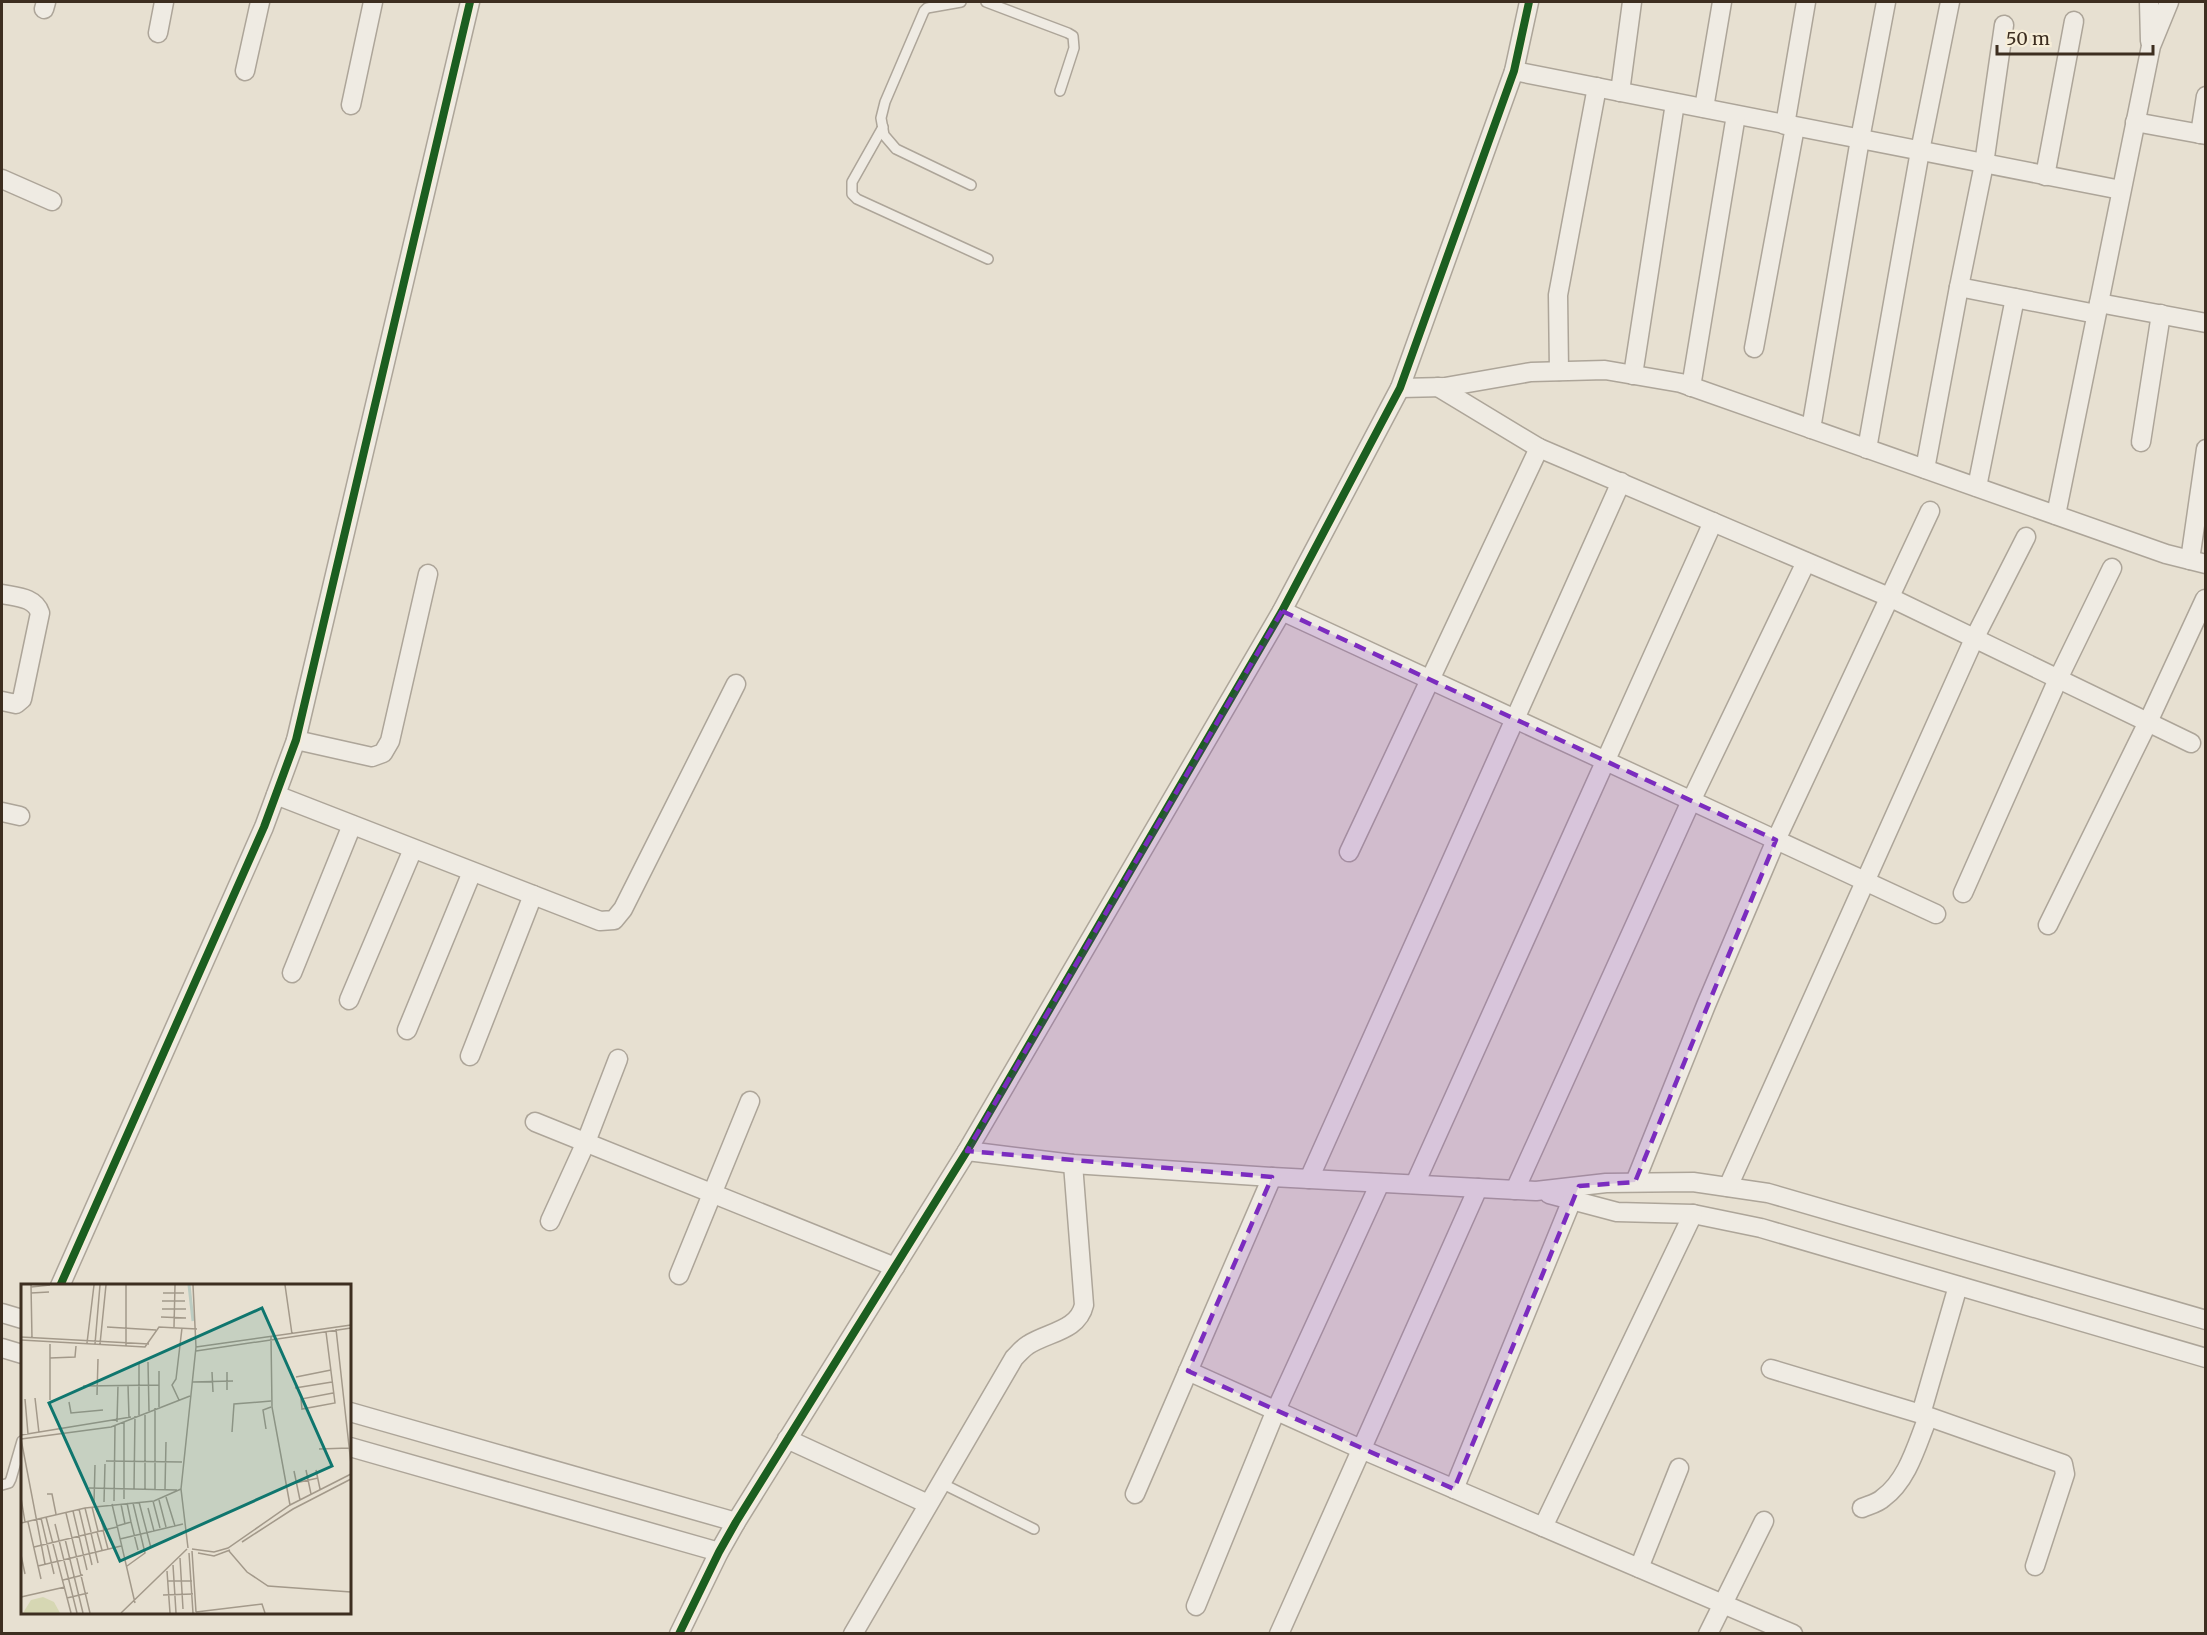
<svg xmlns="http://www.w3.org/2000/svg" width="2207" height="1635" font-family="Merriweather,serif">
<style>
.lines{fill:none;stroke-linecap:round;stroke-linejoin:round}
.service-casing{stroke:#ada599;stroke-width:12}
.minor-casing{stroke:#ada599;stroke-width:21}
.service{stroke:#efebe3;stroke-width:9}
.minor{stroke:#efebe3;stroke-width:18}
.cycleway-casing{stroke:#f7eed8;stroke-width:11}
.cycleway{stroke:#1b5e20;stroke-width:8}
.marked{fill:#7b2cbf;fill-opacity:0.2;stroke:#7b2cbf;stroke-width:4.5;stroke-dasharray:12 8;stroke-linejoin:round}
.inset-river{fill:none;stroke:#bcccc2;stroke-width:3}
.inset-road{fill:none;stroke:#a3998a;stroke-width:1.5}
.view{fill:#0f766e;fill-opacity:0.15;stroke:#0f766e;stroke-width:3}
.inset-edge{fill:none;stroke:#3d2e20;stroke-width:3}
</style>
<rect width="100%" height="100%" fill="#e7e0d1"/>
<g class="lines">
<!-- service casing -->
<g class="service-casing">
<g id="service">
<polyline points="961,2 927,8 924,11 885,102 881,118 884,135 896,149 971,185"/>
<polyline points="986,2 1068,33 1073,36 1074,48 1060,91"/>
<polyline points="883,127 852,182 852,194 857,199 988,259"/>
<polyline points="941,1483 1034,1529"/>
<polyline points="2,1485 9,1483 11,1479 22,1441"/>
</g>
</g>
<!-- minor casing -->
<g class="minor-casing">
<g id="minor">
<polyline points="2149,2 2150,41"/>
<polyline points="44,9 46,2"/>
<polyline points="2004,25 1984,164 1959,287 2096,314"/>
<polyline points="158,33 164,2"/>
<polyline points="245,71 260,2"/>
<polyline points="1514,71 2121,190"/>
<polyline points="1620,92 1632,2"/>
<polyline points="351,105 373,2"/>
<polyline points="1704,108 1722,2"/>
<polyline points="2135,122 2206,135"/>
<polyline points="1785,125 1806,2"/>
<polyline points="2200,134 2206,96"/>
<polyline points="2045,176 2074,21"/>
<polyline points="2,179 52,201"/>
<polyline points="2099,303 2206,323"/>
<polyline points="1754,348 1795,127"/>
<polyline points="1559,371 1558,295 1597,87"/>
<polyline points="1633,375 1675,103"/>
<polyline points="1438,387 1539,448 1889,597 2191,743"/>
<polyline points="1691,387 1736,115"/>
<polyline points="1400,388 1445,387 1531,372 1605,370 1681,383 2166,554 2206,564"/>
<polyline points="1811,429 1860,139 1886,2"/>
<polyline points="2141,442 2161,314"/>
<polyline points="1867,449 1920,151 1950,2"/>
<polyline points="1925,469 1959,287"/>
<polyline points="1977,487 2015,298"/>
<polyline points="2056,515 2151,46 2169,2"/>
<polyline points="2190,560 2206,449"/>
<path d="M2 594C16 597 35 597 40 613L22 699 16 704 2 701"/>
<polyline points="1282,611 1936,914"/>
<polyline points="296,740 372,757 383,753 390,741 428,574"/>
<polyline points="276,795 600,921 614,920 623,909 736,684"/>
<polyline points="2,812 20,816"/>
<polyline points="1349,852 1539,448"/>
<polyline points="1963,893 2058,679 2112,568"/>
<polyline points="2048,925 2148,722 2205,599"/>
<polyline points="292,973 352,825"/>
<polyline points="349,1000 413,849"/>
<polyline points="407,1030 472,872"/>
<polyline points="470,1056 533,895"/>
<polyline points="535,1122 895,1267"/>
<polyline points="967,1151 1073,1164 1272,1177 1536,1191 1606,1183 1693,1182 1768,1193 2206,1320"/>
<polyline points="1309,1179 1621,482"/>
<polyline points="1635,1182 1706,1005 1776,840 1930,511"/>
<polyline points="1415,1184 1713,522"/>
<polyline points="1728,1187 1974,639 2026,537"/>
<polyline points="1515,1190 1691,801 1806,562"/>
<polyline points="1549,1194 1617,1212 1693,1214 1761,1228 2206,1358"/>
<polyline points="550,1221 586,1142 618,1059"/>
<polyline points="679,1275 750,1101"/>
<polyline points="60,1286 264,827 296,740 470,2"/>
<polyline points="2,1313 22,1319"/>
<polyline points="2,1348 22,1354"/>
<polyline points="1771,1369 1921,1414 2063,1464 2065,1474 2035,1566"/>
<polyline points="1188,1371 1361,1449 1793,1634"/>
<polyline points="350,1412 736,1522"/>
<polyline points="1921,1414 1958,1286"/>
<polyline points="787,1439 928,1504"/>
<polyline points="350,1447 719,1552"/>
<polyline points="1454,1489 1576,1190"/>
<polyline points="1135,1494 1272,1177"/>
<path d="M1862 1508C1869 1505 1878 1503 1883 1498 1908 1480 1917 1444 1928 1417"/>
<polyline points="1543,1527 1693,1214"/>
<polyline points="1639,1568 1679,1468"/>
<polyline points="1196,1606 1276,1410 1380,1183"/>
<polyline points="679,1634 719,1552 736,1522 967,1151 1282,611 1400,388 1514,71 1529,2"/>
<path d="M853 1634 1014 1358C1018 1354 1023 1348 1028 1345 1048 1332 1078 1331 1084 1305L1073 1164"/>
<polyline points="1279,1634 1478,1188"/>
<polyline points="1708,1634 1764,1521"/>
</g>
</g>
<!-- service -->
<use href="#service" class="service"/>
<!-- minor -->
<use href="#minor" class="minor"/>
<!-- cycleway casing -->
<g class="cycleway-casing">
<g id="cycleway">
<polyline points="60,1286 264,827 296,740 470,2"/>
<polyline points="679,1634 719,1552 736,1522 967,1151 1282,611 1400,388 1514,71 1529,2"/>
</g>
</g>
<!-- cycleway -->
<use href="#cycleway" class="cycleway"/>
</g>
<!-- marked area -->
<path class="marked" d="M1282 611 1776 840 1635 1182 1579 1186 1454 1489 1188 1371 1272 1177 967 1151Z"/>
<!-- overview -->
<g transform="translate(21 1284)">
<rect width="330" height="330" fill="#e7e0d1"/>
<path d="M22 313 33 318 39 329H2L10 316Z" fill="#d6d7b3"/>
<path class="inset-river" d="M168 1 172 37"/>
<path class="inset-road" d="M10 1 11 55M264 1 271 50M10 3 29 1M10 9 28 8M142 9H163M141 17H164M141 25H165M140 33 165 34M86 43 135 46M153 43 154 1M315 45 330 180M305 48 314 119 281 125 280 115 312 109M0 53 128 60M250 53 251 123 269 221M0 56 124 63 138 43 176 45M66 59 73 1M74 60 79 1M79 60 85 1M105 62V1M175 63 330 41M175 67 330 44M29 74 54 73 55 62M127 78 128 127M138 87V123M191 88 192 108M206 88V106M275 93 310 86M171 98 212 97M107 101 108 134M62 102 138 101M274 104 311 98M76 111 77 75M14 114 18 149M4 115 7 150M29 116V60M158 116 151 101 155 95 161 44M48 118 50 129 82 126M118 131V78M96 138 97 101M103 138V215M245 145 242 126 250 123M211 148 213 120 250 117M0 151 110 133M0 155 90 143 169 112M0 155 24 280M298 165 328 164M85 177 161 178M285 186 290 210M295 186 299 205M273 187 279 216M270 200 297 194M68 204 156 206M113 205 114 132M124 205V129M134 205V124M144 205 145 158M26 210H31L35 230M145 213 154 242M0 214 4 238M138 216 145 243M93 217 94 142M132 217 139 244M83 218 84 180M118 218 130 264M73 219 74 181M106 219 110 238M91 220 114 319M100 220 104 240M76 222 83 246M71 223 77 247M64 224 70 248M127 224 133 247M58 225 64 250M52 227 66 286M45 229 69 329M25 233 50 329M20 234 33 290M7 238 20 295M0 239 64 224 133 217 160 205M34 240 56 329M96 242 110 238 117 266M82 246 87 265M76 248 81 266M70 249 77 279M64 251 71 281M44 255 62 329M99 255 162 240M221 258 272 225 330 195M13 263 96 243M167 264 160 205 175 63 172 1M171 265 193 268 207 264 269 221 330 190M171 267 175 328M208 267 226 288 247 302 330 308M168 269 172 329M177 269 193 272 209 266M0 271 4 290M159 274 162 325M152 281 155 329M17 282 100 262M106 282 124 269 112 219M146 287 149 329M42 296 62 291M147 297H171M142 311 172 310M0 313 44 303M46 314 67 309M175 328 241 320 244 329M100 329 166 265"/>
<path class="view" d="M241 24 311 182 99 277 28 119Z"/>
<rect width="330" height="330" class="inset-edge"/>
</g>
<!-- border -->
<rect width="2207" height="1635" fill="none" stroke="#3d2e20" stroke-width="6"/>
<!-- scale -->
<path d="M1997 45v9h156v-9" fill="none" stroke="#3d2e20" stroke-width="3"/>
<text x="2006" y="45" font-size="18" fill="#3d2e20" stroke="#f7eed8" stroke-width="4.5" paint-order="stroke">50 m</text>
</svg>
